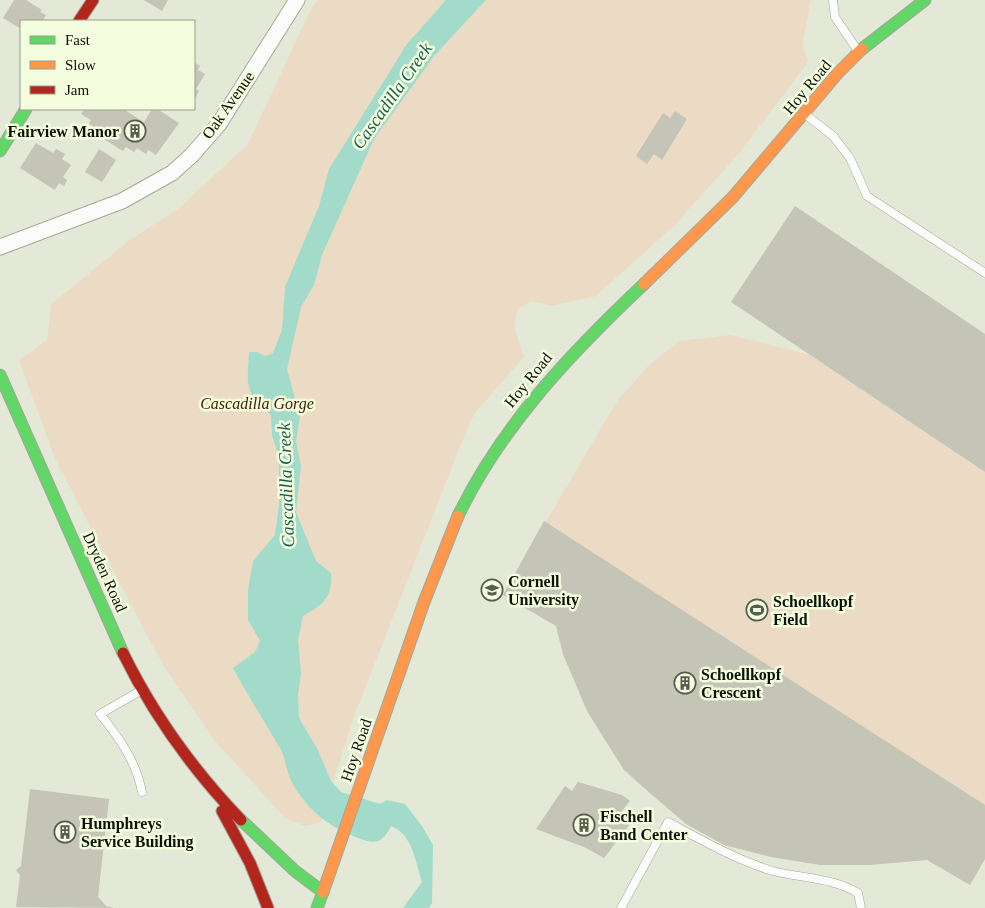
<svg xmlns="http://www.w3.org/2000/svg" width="985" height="908" font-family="'Times New Roman',serif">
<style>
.green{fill:#ecdbc4}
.water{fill:#a2dbca}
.building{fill:#c4c4b7}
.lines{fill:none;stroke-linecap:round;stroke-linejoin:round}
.lane-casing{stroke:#a3a79a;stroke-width:9}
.street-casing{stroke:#a3a79a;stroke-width:17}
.fast-casing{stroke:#a3a79a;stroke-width:13}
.slow-casing{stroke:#a3a79a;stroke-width:13}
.jam-casing{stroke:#a3a79a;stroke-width:13}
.lane{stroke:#fbfcf9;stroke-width:8}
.street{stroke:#fbfcf9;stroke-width:15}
.fast{stroke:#63d668;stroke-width:11}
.slow{stroke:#ff974d;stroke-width:11}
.jam{stroke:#b3261e;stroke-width:11}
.labels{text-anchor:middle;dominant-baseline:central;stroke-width:5;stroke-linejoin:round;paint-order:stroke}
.street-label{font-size:16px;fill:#0e1107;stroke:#f3fdde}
.poi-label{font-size:16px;font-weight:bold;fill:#0e1107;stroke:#f3fdde;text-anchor:start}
.park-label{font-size:16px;font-style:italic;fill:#422200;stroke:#f3fdde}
.water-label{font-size:18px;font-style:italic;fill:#1a5b50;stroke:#f3fdde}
</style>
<rect width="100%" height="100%" fill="#e3e8d7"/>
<!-- green -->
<g class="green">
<polygon points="318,0 811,0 802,47 809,61 740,152 676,224 596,296 552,306 531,301 518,309 514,326 524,357 475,413 461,444 355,714 320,823 305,826 285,818 215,741 161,662 56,461 19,360 47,340 51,304 130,240 179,208 248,144 309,13"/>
<polygon points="731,335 810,355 901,416 909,404 970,445 962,457 985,472 985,859 970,885 927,860 686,824 624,770 587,711 563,654 556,626 503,595 617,401 650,364 679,341"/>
</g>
<!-- water -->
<path class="water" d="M446 0H486L435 55 374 139 322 255 314 285 301 307 287 369 300 417 296 441 301 466 296 512 316 561 331 573C332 598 324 604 303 616L298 640 301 674 298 694 299 718 317 748 331 781 341 792 380 804 387 800 405 804 422 826 433 845 432 903 429 908H403L422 882C416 863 412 833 391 826 383 843 375 845 358 838 328 827 302 806 289 776 286 767 285 758 281 750 265 722 248 696 233 668L255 652 260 641 248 620V590L253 561 275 535 279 505V457L272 435 271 415C244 391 247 387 249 352H257L265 356 273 353 282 330 285 287 319 206 329 169 407 44Z"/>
<!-- building -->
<g class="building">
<polygon points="14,0 26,0 42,10 40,12 46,15 42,21 21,21 21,29 3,18"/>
<polygon points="144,0 168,0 162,11"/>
<polygon points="194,62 200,66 198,70 205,74 196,89 199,91 194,100"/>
<polygon points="81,109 123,109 144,122 152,109 157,109 179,123 156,155 148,150 146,154 137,148 134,152 126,147 123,151 94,133 97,129 89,124 91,120 81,114 84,110"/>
<polygon points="675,111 687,119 662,160 654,154 647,164 636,156 663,113 670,118"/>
<polygon points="36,143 53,153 56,149 65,154 62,159 71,165 63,177 67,180 64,186 59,183 55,190 20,168"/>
<polygon points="99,149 116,160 102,182 85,172"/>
<polygon points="795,206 985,334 985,472 731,302"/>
<polygon points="544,521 985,805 985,859 970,885 927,860 870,865 820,865 771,857 724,845 686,824 643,787 624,770 587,711 563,654 556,626 503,595"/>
<polygon points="578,782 622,795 630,801 621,812 633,820 604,858 584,847 536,829 565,786 572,791"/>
<polygon points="30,789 109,799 98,897 106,906 114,908 16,907 20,875 16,870 21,866"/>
</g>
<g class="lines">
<!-- lane casing -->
<g class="lane-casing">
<g id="lane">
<polyline points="833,0 835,17 858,51"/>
<polyline points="806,115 833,136 850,158 867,196 985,273"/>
<path d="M142 690 100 714C120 739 136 761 142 792"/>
<path d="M621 908 668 822C702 840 736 860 773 871 800 878 834 878 858 893L861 908"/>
</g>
</g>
<!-- street casing -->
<g class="street-casing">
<polyline id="street" points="0,247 122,201 172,173 192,155 219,124 297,0"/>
</g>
<!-- fast casing -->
<g class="fast-casing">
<g id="fast">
<polyline points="862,49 925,0"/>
<polyline points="0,151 26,109"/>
<polyline points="0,375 123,653"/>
<path d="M458 516C502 425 571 353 644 284"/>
<polyline points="241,820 295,871 323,892 317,908"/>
</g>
</g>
<!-- slow casing -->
<g class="slow-casing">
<g id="slow">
<polyline points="644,284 733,197 837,74 862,49"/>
<polyline points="323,892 424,602 458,516"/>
</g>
</g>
<!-- jam casing -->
<g class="jam-casing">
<g id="jam">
<polyline points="79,21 93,0"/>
<path d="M123 653C153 714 194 771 241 820"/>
<polyline points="222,811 250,863 268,908"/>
</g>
</g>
<!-- lane -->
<use href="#lane" class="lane"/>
<!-- street -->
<use href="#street" class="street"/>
<!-- fast -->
<use href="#fast" class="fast"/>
<!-- slow -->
<use href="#slow" class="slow"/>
<!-- jam -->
<use href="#jam" class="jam"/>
</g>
<!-- icons -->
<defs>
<g id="building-ring" transform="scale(1.125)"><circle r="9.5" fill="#f3fdde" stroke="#595c50" stroke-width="1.5"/><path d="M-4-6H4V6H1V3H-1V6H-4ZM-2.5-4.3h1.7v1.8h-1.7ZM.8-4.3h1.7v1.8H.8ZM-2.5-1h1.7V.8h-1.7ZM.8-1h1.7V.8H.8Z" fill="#595c50"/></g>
<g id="university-ring" transform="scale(1.125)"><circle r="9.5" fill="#f3fdde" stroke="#595c50" stroke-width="1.5"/><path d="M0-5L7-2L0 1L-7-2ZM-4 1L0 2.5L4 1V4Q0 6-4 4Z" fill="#595c50"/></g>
<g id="stadium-ring" transform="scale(1.125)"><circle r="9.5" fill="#f3fdde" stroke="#595c50" stroke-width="1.5"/><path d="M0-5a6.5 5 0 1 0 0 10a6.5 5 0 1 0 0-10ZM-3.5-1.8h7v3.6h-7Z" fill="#595c50"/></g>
</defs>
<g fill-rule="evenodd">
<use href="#building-ring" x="135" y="131"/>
<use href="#university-ring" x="492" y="590"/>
<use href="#stadium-ring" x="757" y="610"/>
<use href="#building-ring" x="685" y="683"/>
<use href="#building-ring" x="584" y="825"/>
<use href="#building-ring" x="65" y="832"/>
</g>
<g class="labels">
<!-- street labels -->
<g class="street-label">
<text transform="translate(807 87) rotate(-50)">Hoy Road</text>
<text transform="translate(228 105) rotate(-55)">Oak Avenue</text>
<text transform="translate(528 380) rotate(-51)">Hoy Road</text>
<text transform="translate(105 572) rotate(66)">Dryden Road</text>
<text transform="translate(356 750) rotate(-71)">Hoy Road</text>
</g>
<!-- poi labels -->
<g class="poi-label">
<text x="119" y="131" text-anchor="end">Fairview Manor</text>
<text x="508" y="581">Cornell<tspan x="508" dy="18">University</tspan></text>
<text x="773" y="601">Schoellkopf<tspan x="773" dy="18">Field</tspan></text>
<text x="701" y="674">Schoellkopf<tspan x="701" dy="18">Crescent</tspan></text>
<text x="600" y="816">Fischell<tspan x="600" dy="18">Band Center</tspan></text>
<text x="81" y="823">Humphreys<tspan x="81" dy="18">Service Building</tspan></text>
</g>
<!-- park labels -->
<g class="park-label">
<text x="257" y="403">Cascadilla Gorge</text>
</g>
<!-- water labels -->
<g class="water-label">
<text transform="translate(392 96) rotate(-55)">Cascadilla Creek</text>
<text transform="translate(286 485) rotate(-92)">Cascadilla Creek</text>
</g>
</g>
<!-- legend -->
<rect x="20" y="20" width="175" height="90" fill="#f3fdde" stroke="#979f88"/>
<rect x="30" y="36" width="25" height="8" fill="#63d668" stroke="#979f88"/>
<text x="65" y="45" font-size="15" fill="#0e1107">Fast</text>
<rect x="30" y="61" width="25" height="8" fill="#ff974d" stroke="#979f88"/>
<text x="65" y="70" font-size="15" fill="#0e1107">Slow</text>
<rect x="30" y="86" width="25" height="8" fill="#b3261e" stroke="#979f88"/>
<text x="65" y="95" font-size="15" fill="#0e1107">Jam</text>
</svg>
